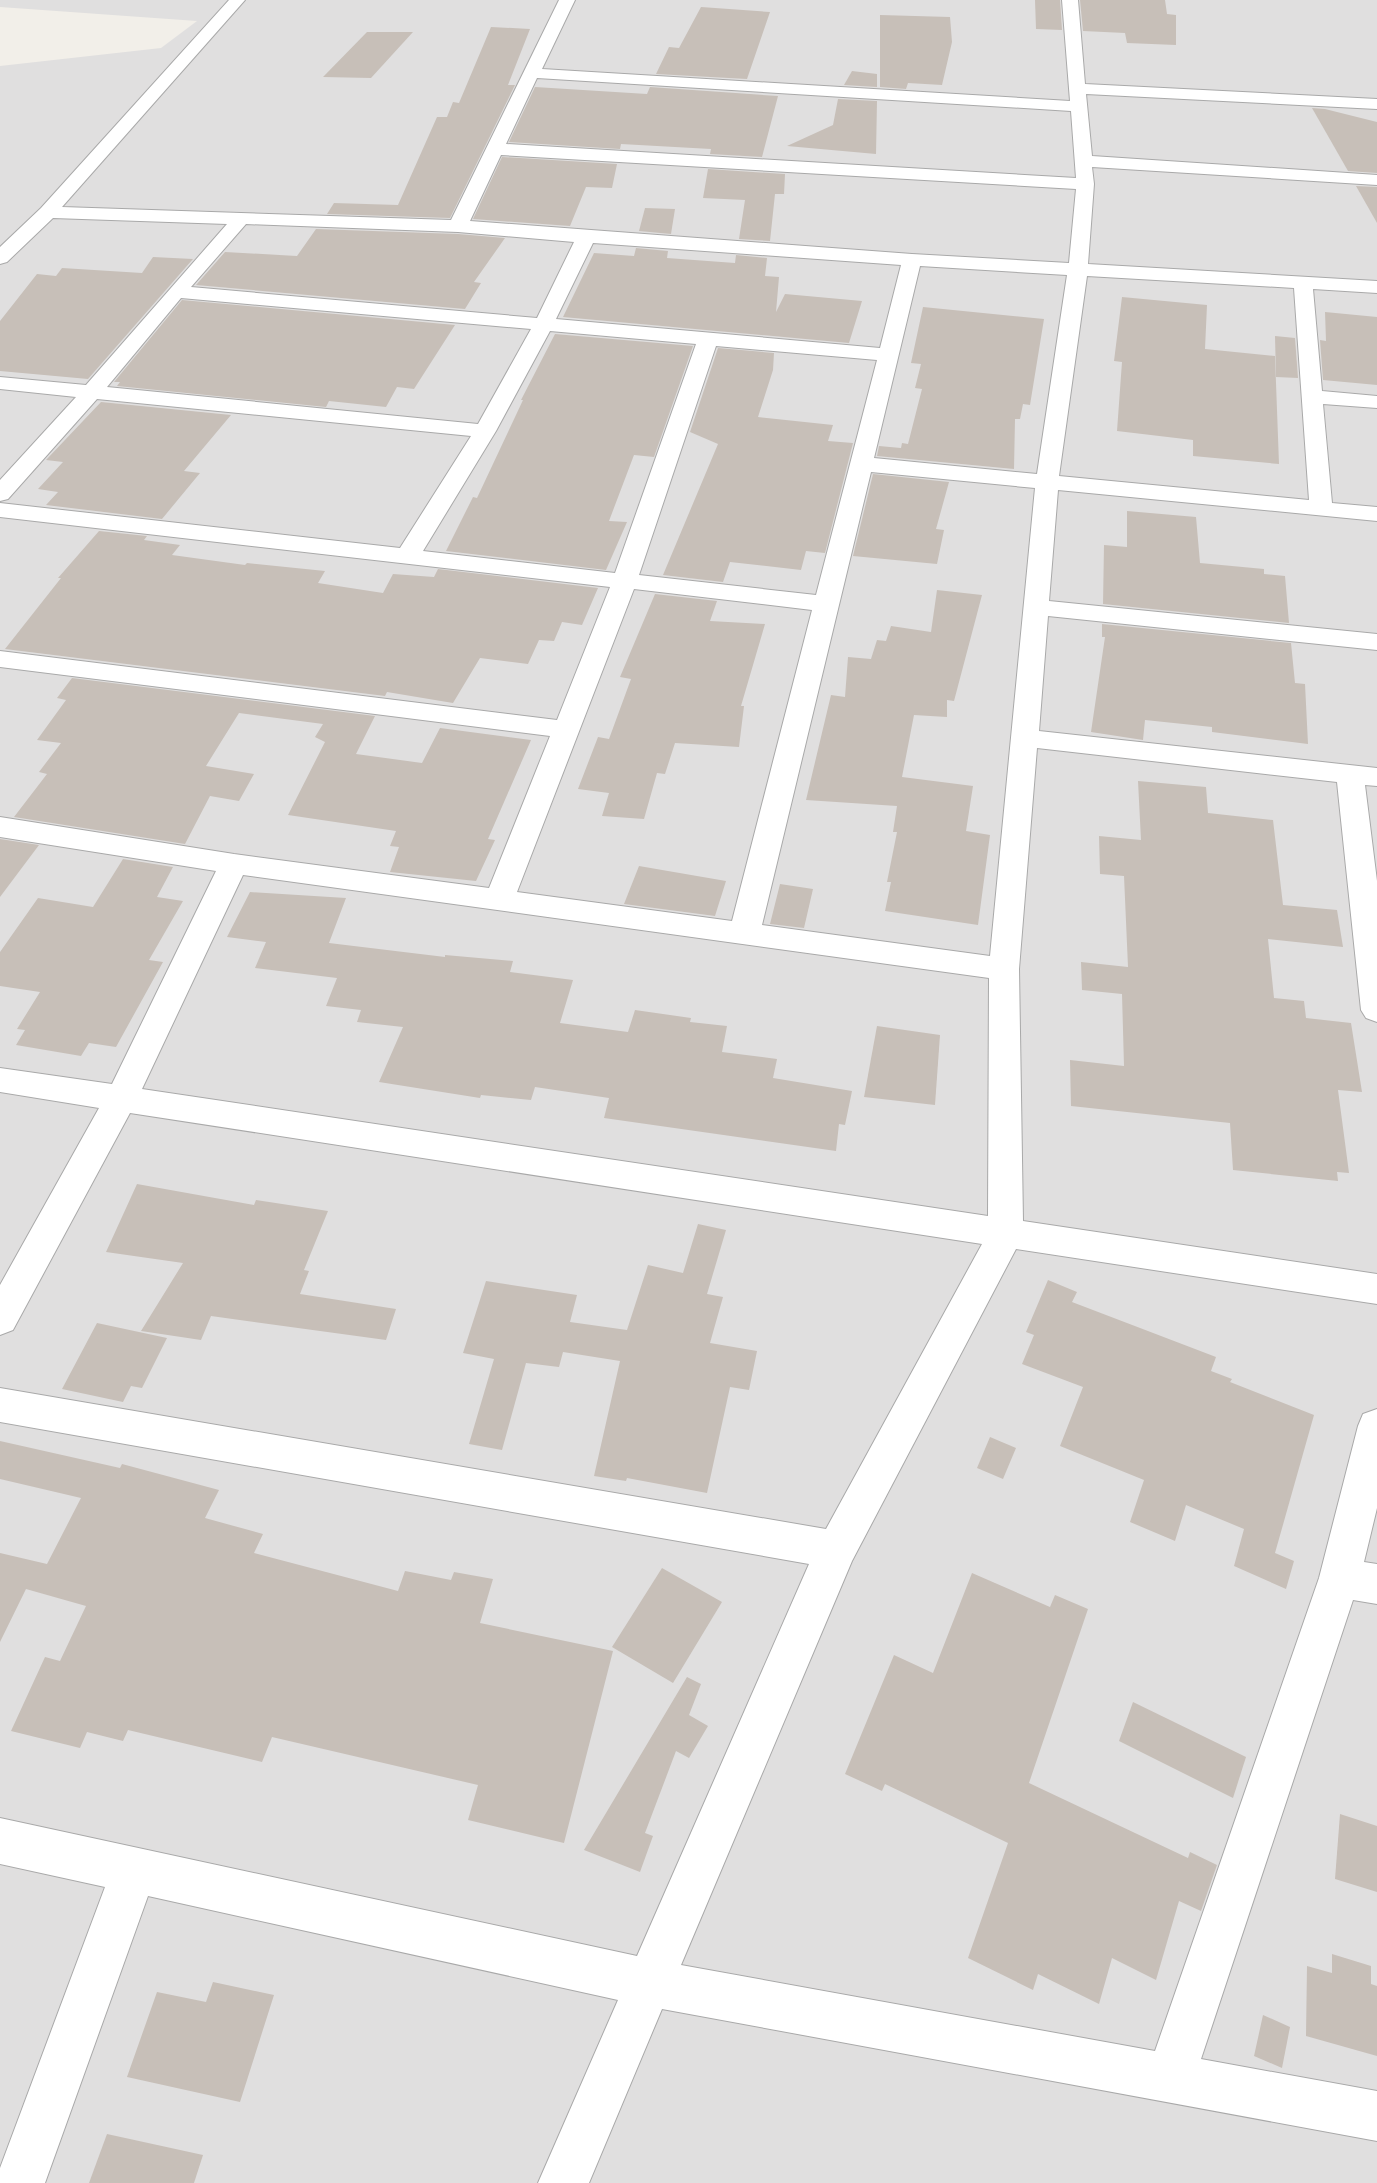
<svg xmlns="http://www.w3.org/2000/svg" width="1377" height="2183" font-family="Signika,sans-serif">
<style>
.residential{fill:#e0dfdf}
.building{fill:#c7bfb8}
.lines{fill:none;stroke-linecap:round;stroke-linejoin:round}
.minor-casing{stroke:#a9a9a9;stroke-width:2}
.minor{fill:#fff;fill-rule:evenodd}
</style>
<rect width="100%" height="100%" fill="#f2efe9"/>
<!-- residential -->
<polygon class="residential" points="0,0 1377,0 1377,2183 0,2183 0,66 161,48 197,21 0,7"/>
<!-- building -->
<g class="building">
<polygon points="1035,0 1060,0 1062,30 1036,29"/>
<polygon points="1080,0 1165,0 1167,14 1176,15 1176,45 1127,43 1125,33 1083,31"/>
<polygon points="701,7 770,12 747,79 656,74 669,47 679,48"/>
<polygon points="880,15 950,17 952,42 942,85 908,83 906,89 880,87"/>
<polygon points="491,27 530,29 508,85 515,85 450,218 327,214 334,203 398,205 437,117 447,117 453,102 459,103"/>
<polygon points="367,32 413,32 371,78 323,77"/>
<polygon points="852,71 877,74 877,87 844,85"/>
<polygon points="535,87 647,94 650,87 778,96 762,157 710,154 711,149 621,144 620,149 509,142"/>
<polygon points="838,99 877,101 876,154 787,146 833,125"/>
<polygon points="1312,108 1325,109 1377,122 1377,173 1348,171"/>
<polygon points="502,157 617,164 612,188 586,187 570,226 473,219"/>
<polygon points="708,169 785,174 784,194 775,194 770,241 739,239 745,200 703,198"/>
<polygon points="1356,186 1377,187 1377,223"/>
<polygon points="645,208 675,209 671,234 639,231"/>
<polygon points="316,229 458,234 505,238 474,282 481,283 465,309 196,285 225,252 297,256"/>
<polygon points="636,248 668,251 667,258 735,263 736,255 767,258 765,276 779,277 776,312 785,294 862,301 849,343 563,317 594,253 634,256"/>
<polygon points="153,257 193,259 88,379 0,371 0,321 37,274 56,276 62,268 142,273"/>
<polygon points="1122,297 1207,305 1205,349 1275,356 1279,464 1193,456 1193,440 1117,431 1122,362 1114,361"/>
<polygon points="182,300 455,325 414,389 397,387 386,407 329,401 326,407 117,386 120,382 114,382"/>
<polygon points="923,307 1044,319 1030,405 1023,404 1020,419 1015,419 1014,469 877,456 879,446 901,448 902,443 908,444 922,389 915,388 921,364 911,363"/>
<polygon points="1325,312 1377,317 1377,385 1323,380 1320,340 1326,341"/>
<polygon points="555,334 693,346 654,457 634,455 609,521 627,522 606,570 446,551 473,497 477,498 523,400 521,400"/>
<polygon points="1275,336 1295,338 1298,378 1276,377"/>
<polygon points="718,348 774,353 773,370 758,417 833,425 828,441 853,443 825,553 806,551 801,570 730,562 723,582 663,575 718,444 690,432"/>
<polygon points="101,402 231,415 184,471 200,473 162,519 46,505 58,492 38,489 63,462 46,460"/>
<polygon points="873,474 949,482 936,529 944,530 937,564 853,556"/>
<polygon points="1127,511 1196,517 1200,563 1264,569 1264,574 1285,576 1289,623 1103,604 1104,545 1127,547"/>
<polygon points="99,531 147,536 144,540 180,545 172,555 245,565 247,563 325,571 318,583 383,593 393,574 434,577 438,569 598,588 582,625 562,622 554,641 539,640 528,664 480,658 453,703 387,692 385,696 5,649 61,578 58,578"/>
<polygon points="937,590 982,595 954,701 947,700 947,717 914,715 902,777 973,786 966,831 990,835 978,925 885,911 891,882 887,882 897,832 893,832 897,806 806,800 831,695 845,697 848,657 871,659 877,640 886,641 891,626 931,632"/>
<polygon points="655,594 717,601 710,621 765,624 741,706 744,706 739,747 675,743 665,774 657,773 644,819 602,816 609,793 578,789 598,737 609,739 631,679 620,677"/>
<polygon points="1102,624 1291,643 1295,683 1305,684 1308,744 1212,732 1212,727 1145,720 1143,740 1091,732 1105,637 1102,637"/>
<polygon points="72,678 375,716 356,754 422,763 440,728 531,740 488,839 495,840 476,881 390,872 399,847 390,846 396,831 288,815 325,742 315,737 323,724 239,713 206,766 254,774 239,801 210,796 185,844 14,817 47,774 39,772 61,743 37,740 66,700 57,698"/>
<polygon points="1138,781 1206,787 1208,813 1273,820 1283,905 1337,910 1343,947 1268,939 1274,998 1304,1001 1306,1018 1351,1023 1362,1092 1338,1090 1349,1173 1337,1172 1338,1181 1233,1170 1230,1123 1071,1106 1070,1060 1124,1066 1122,994 1082,990 1081,962 1128,967 1124,876 1100,874 1099,836 1141,840"/>
<polygon points="0,839 39,845 0,897"/>
<polygon points="123,859 173,867 157,897 183,901 149,960 163,962 116,1047 89,1043 81,1056 16,1045 25,1030 17,1029 40,992 0,986 0,952 38,898 93,907"/>
<polygon points="639,866 726,881 715,916 624,904"/>
<polygon points="780,884 813,889 804,928 770,924"/>
<polygon points="250,892 346,898 329,943 445,957 445,955 513,961 510,972 573,980 560,1023 628,1032 635,1010 691,1018 690,1022 727,1026 722,1052 777,1059 773,1078 852,1091 845,1125 839,1124 836,1151 604,1118 609,1098 535,1087 531,1100 481,1095 480,1098 379,1082 403,1027 357,1022 361,1010 326,1006 337,978 255,968 266,942 227,937"/>
<polygon points="877,1026 940,1035 935,1105 864,1097"/>
<polygon points="137,1184 254,1205 256,1200 328,1211 304,1270 309,1271 300,1294 396,1309 386,1340 211,1316 201,1340 141,1331 183,1263 106,1252"/>
<polygon points="698,1224 726,1230 707,1294 723,1297 710,1343 757,1351 749,1390 730,1387 707,1493 627,1478 626,1481 594,1476 620,1361 563,1352 559,1367 526,1363 502,1450 469,1444 494,1359 463,1353 486,1281 577,1295 570,1322 627,1330 648,1265 683,1273"/>
<polygon points="1048,1280 1077,1292 1072,1302 1216,1357 1211,1371 1232,1379 1230,1382 1314,1415 1275,1553 1294,1561 1286,1589 1234,1566 1244,1529 1186,1505 1175,1541 1130,1522 1144,1480 1060,1446 1083,1387 1022,1364 1034,1335 1026,1332"/>
<polygon points="97,1323 167,1338 142,1388 131,1386 123,1402 62,1389"/>
<polygon points="990,1437 1016,1448 1003,1479 977,1468"/>
<polygon points="0,1441 120,1468 122,1464 219,1490 205,1518 263,1534 254,1553 398,1591 405,1571 451,1580 454,1572 493,1579 480,1623 613,1651 564,1843 468,1820 478,1785 272,1737 262,1762 128,1730 123,1741 87,1732 80,1748 11,1731 45,1657 60,1661 86,1606 26,1589 0,1642 0,1553 47,1564 81,1498 0,1479"/>
<polygon points="662,1568 722,1602 673,1683 612,1647"/>
<polygon points="972,1573 1050,1607 1055,1595 1088,1609 1029,1783 1188,1858 1190,1852 1217,1865 1201,1911 1179,1901 1156,1980 1112,1958 1099,2004 1038,1974 1033,1990 968,1958 1008,1843 885,1784 882,1791 845,1774 894,1655 933,1673"/>
<polygon points="687,1677 701,1684 689,1715 708,1726 689,1758 676,1751 645,1833 653,1836 640,1872 584,1850"/>
<polygon points="1133,1702 1246,1757 1233,1798 1119,1741"/>
<polygon points="1340,1814 1377,1826 1377,1892 1335,1879"/>
<polygon points="1332,1954 1371,1966 1371,1984 1377,1986 1377,2056 1306,2036 1307,1966 1332,1973"/>
<polygon points="213,1982 274,1995 240,2102 127,2077 157,1992 206,2002"/>
<polygon points="1263,2015 1290,2027 1282,2068 1254,2056"/>
<polygon points="107,2134 203,2155 194,2183 89,2183"/>
</g>
<g class="lines">
<!-- minor casing -->
<g class="minor-casing">
<path id="minor" d="M229 0H245L62 207 451 220 559 0H575L542 69 1070 101 1062 0H1078L1085 84 1377 99V109L1086 94 1092 156 1377 175V185L1092 167 1094 184 1088 264 1377 281V293L1313 289 1322 391 1377 396V408L1323 404 1332 503 1377 507V521L1058 490 1049 601 1377 634V650L1048 616 1039 731 1377 768V786L1365 785 1377 881V1022L1366 1018 1361 1010 1337 782 1037 748 1019 969 1023 1221 1377 1274V1304L1016 1249 852 1561 681 1965 1155 2051 1319 1578 1358 1426 1363 1414 1377 1409V1508L1364 1562 1377 1564V1604L1353 1600 1201 2059 1377 2091V2141L662 2009 589 2183H538L618 2000 148 1896 45 2183H0V2168L105 1887 0 1864V1818L637 1956 809 1564 0 1422V1388L826 1529 982 1244 130 1113 13 1330 0 1335V1285L99 1108 0 1092V1068L112 1084 216 871 0 837V817L234 854 489 888 550 736 0 667V651L557 720 610 587 0 517V503L400 548 471 436 97 399 8 499 0 501V480L76 397 0 389V377L86 385 227 224 53 218 7 262 0 264V247L41 208ZM537 78 1071 111 1076 178 506 144ZM501 155 1076 189 1069 263 912 254 470 221ZM246 224 458 232 574 242 537 318 191 287ZM593 243 901 265 880 348 556 319ZM920 266 1067 275 1037 474 874 458ZM1087 276 1294 288 1309 500 1059 476ZM181 298 531 329 478 424 107 387ZM550 331 696 344 615 573 423 551 496 431ZM716 346 877 360 816 595 639 575ZM871 472 1035 488 990 956 762 925ZM634 589 812 610 732 921 517 892ZM243 875 989 978 988 1216 142 1089Z"/>
</g>
<!-- minor -->
<use href="#minor" class="minor"/>
</g>
</svg>
